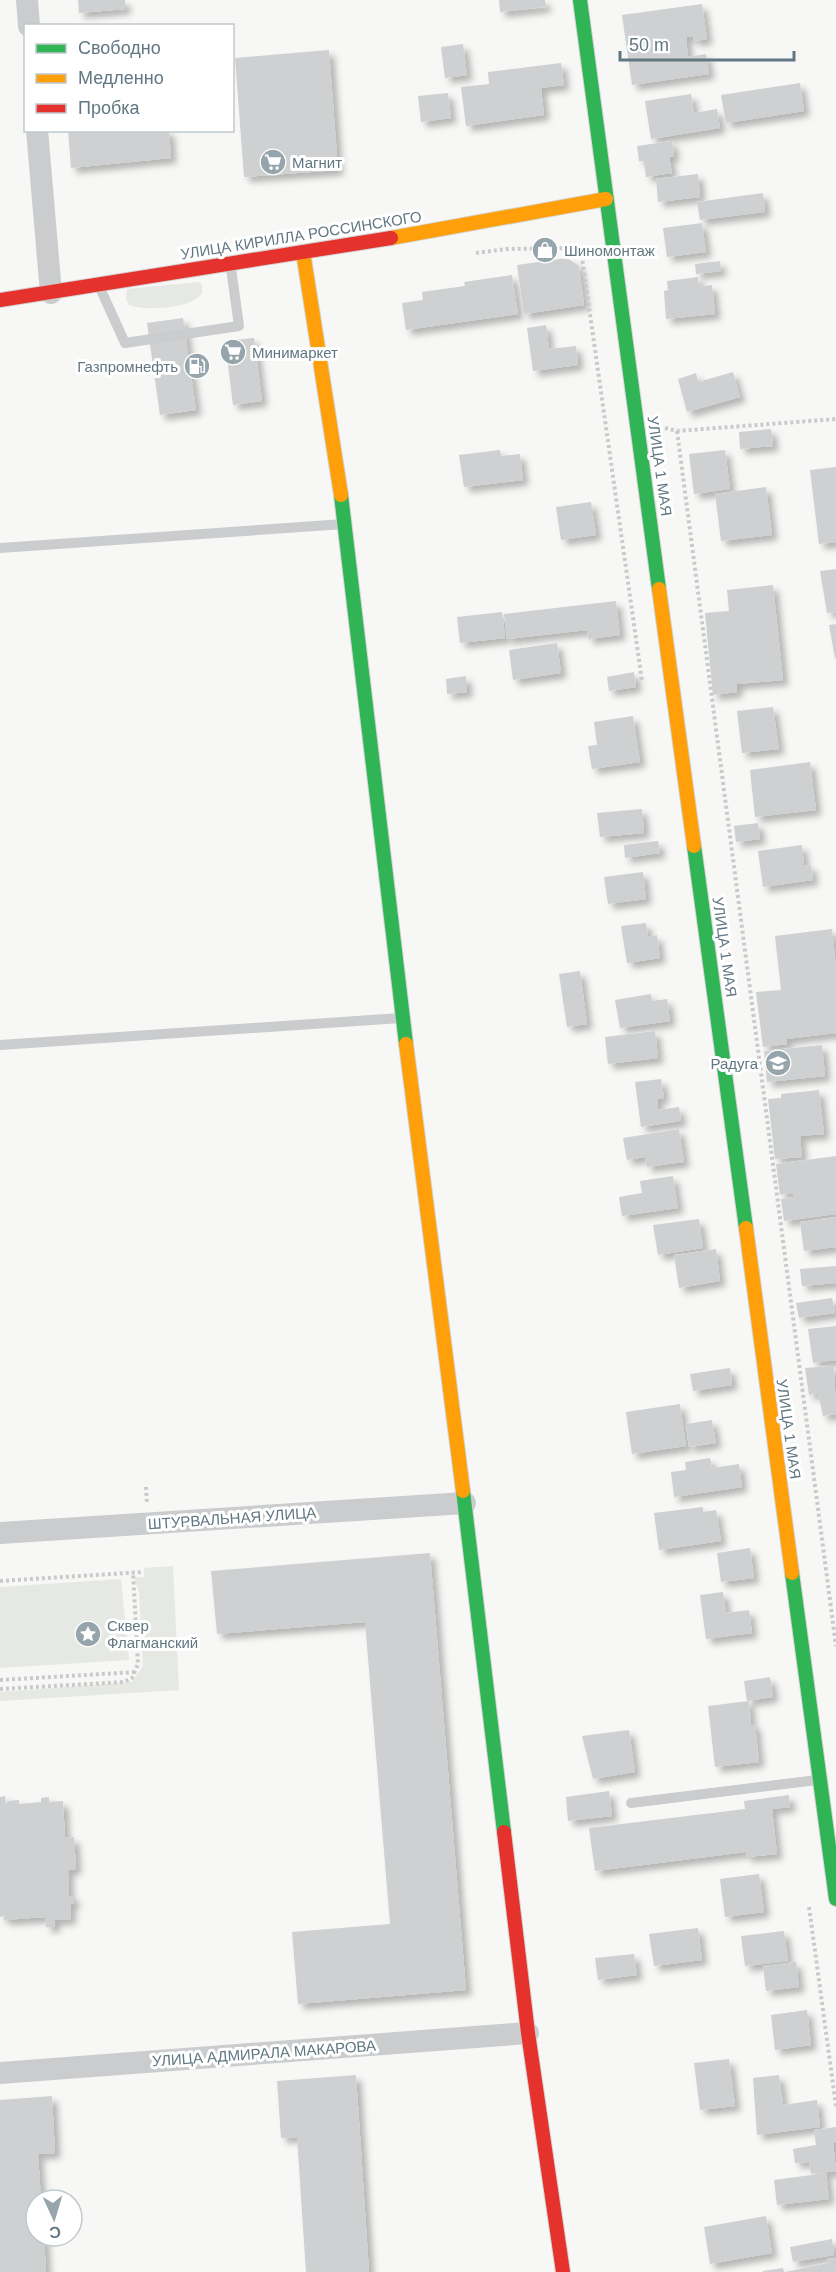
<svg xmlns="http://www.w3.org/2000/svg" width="836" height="2272" font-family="Arial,sans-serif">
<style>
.green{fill:#e6e9e3}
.building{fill:#ced0d1;filter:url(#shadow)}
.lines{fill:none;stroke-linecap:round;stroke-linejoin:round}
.fast-casing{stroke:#d3d5d5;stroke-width:16}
.slow-casing{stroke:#d3d5d5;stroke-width:16}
.jam-casing{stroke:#d3d5d5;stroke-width:16}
.path{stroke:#c9cacb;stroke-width:4;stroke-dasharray:3 3;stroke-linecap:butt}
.lane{stroke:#cbcccd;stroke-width:10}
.street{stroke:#cbcccd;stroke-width:22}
.fast{stroke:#30b455;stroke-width:14}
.slow{stroke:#ff9f0a;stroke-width:14}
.jam{stroke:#e5322d;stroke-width:14}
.labels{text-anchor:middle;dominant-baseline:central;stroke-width:6;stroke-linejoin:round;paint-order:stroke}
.poi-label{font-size:15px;fill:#617782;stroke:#fff;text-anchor:start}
.street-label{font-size:15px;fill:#617782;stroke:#fff}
</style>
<defs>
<filter id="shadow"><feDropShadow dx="5.5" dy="5.5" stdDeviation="3" flood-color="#0004"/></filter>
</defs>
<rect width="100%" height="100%" fill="#f7f7f6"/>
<!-- green -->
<g class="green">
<path d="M198 282 202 284V293C194 308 145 312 129 305L126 299 127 289Z"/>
<polygon points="173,1566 179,1690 0,1701 0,1692 132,1682 143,1666 139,1592 134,1578 144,1577 144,1568"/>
<polygon points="121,1579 129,1660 0,1668 0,1587"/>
</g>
<!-- building -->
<g class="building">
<polygon points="78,0 125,0 125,9 79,13"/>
<polygon points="499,0 545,0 546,7 500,12"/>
<polygon points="702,4 707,39 694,41 693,36 686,37 688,57 706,54 709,74 632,85 622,15"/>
<polygon points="463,44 467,75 445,78 441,47"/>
<polygon points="329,50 338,170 244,177 235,58"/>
<polygon points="561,63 564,85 541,88 544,115 466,126 461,87 489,84 488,72"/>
<polygon points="800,83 804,111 726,123 721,95"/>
<polygon points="448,93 451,118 421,122 418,96"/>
<polygon points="691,94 694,113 717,109 720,128 651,139 645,101"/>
<polygon points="68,130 169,130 171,158 71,168"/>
<polygon points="672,141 674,156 669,157 672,173 646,177 644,161 639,161 637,146"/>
<polygon points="698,174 700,197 658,202 656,179"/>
<polygon points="763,193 765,212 700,220 697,202"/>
<polygon points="702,223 706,252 667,257 663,228"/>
<polygon points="567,258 579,266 584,305 524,314 517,265"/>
<polygon points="720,261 721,271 696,274 695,264"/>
<polygon points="512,275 518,314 406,330 402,303 423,300 422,292 465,286 464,282"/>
<polygon points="698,277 699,287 712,285 715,314 666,319 664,291 668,290 667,281"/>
<polygon points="183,318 196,410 160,415 147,323"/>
<polygon points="546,325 549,349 576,346 578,365 533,371 527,328"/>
<polygon points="254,338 262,401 233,405 225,341"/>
<polygon points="733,372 740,397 687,412 678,379 696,373 698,382"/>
<polygon points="771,429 773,446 740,449 739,432"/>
<polygon points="500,450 501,456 520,454 523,480 464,487 459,455"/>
<polygon points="725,450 730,489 694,494 689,454"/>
<polygon points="836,467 836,542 819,544 810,470"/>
<polygon points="766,487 772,535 721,541 715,494"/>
<polygon points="591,502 596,535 561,540 556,507"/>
<polygon points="836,569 836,612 827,613 820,571"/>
<polygon points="773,585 783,680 737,684 737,692 713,695 705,613 729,611 727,590"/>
<polygon points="616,601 620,635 588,639 587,630 507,639 504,614"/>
<polygon points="502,612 505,638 460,643 457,617"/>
<polygon points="836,624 836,658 835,658 829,625"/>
<polygon points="557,643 561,673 513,680 509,650"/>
<polygon points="634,672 636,687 609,691 607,677"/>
<polygon points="466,676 467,692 447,694 446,679"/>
<polygon points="773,707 779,749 742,753 737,711"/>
<polygon points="633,716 640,762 592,769 588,746 597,745 594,722"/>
<polygon points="810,762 816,810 755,817 750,770"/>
<polygon points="642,809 644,833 600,837 597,813"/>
<polygon points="758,823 760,839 736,842 734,826"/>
<polygon points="658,841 660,853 625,858 624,845"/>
<polygon points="802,845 804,866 811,865 813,880 763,887 758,851"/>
<polygon points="643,872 646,899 608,904 604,877"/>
<polygon points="646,923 648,937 657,935 660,958 627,963 621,926"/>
<polygon points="832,929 836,968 836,1033 786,1039 787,1044 763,1047 756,992 781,990 775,936"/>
<polygon points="580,971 587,1024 567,1027 559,974"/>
<polygon points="651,994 652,1001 667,999 670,1021 620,1028 615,1000"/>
<polygon points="655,1031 658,1058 608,1064 605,1037"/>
<polygon points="822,1045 825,1076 767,1082 764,1051"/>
<polygon points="661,1079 664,1098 657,1099 658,1110 679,1107 681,1121 641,1127 635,1082"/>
<polygon points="819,1090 824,1134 800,1136 802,1157 775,1159 768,1099 781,1098 781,1094"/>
<polygon points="679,1129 684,1162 647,1167 645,1157 627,1160 623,1138"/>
<polygon points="836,1156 836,1214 784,1221 781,1199 794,1197 793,1193 780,1195 776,1164"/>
<polygon points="673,1176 678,1208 622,1216 619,1197 642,1193 640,1181"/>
<polygon points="836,1217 836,1247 804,1251 800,1222"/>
<polygon points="699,1219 703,1248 658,1255 653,1225"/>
<polygon points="716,1249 720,1281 679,1288 674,1255"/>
<polygon points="836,1266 836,1283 802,1286 800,1269"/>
<polygon points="832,1298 835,1313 799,1318 796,1303"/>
<polygon points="836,1326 836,1360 813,1363 808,1329"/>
<polygon points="834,1366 836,1414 823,1416 818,1393 809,1395 805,1368"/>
<polygon points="730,1368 732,1385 693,1391 690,1374"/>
<polygon points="680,1404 686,1446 632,1454 626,1412"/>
<polygon points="712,1420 716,1443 689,1447 686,1424"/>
<polygon points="710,1458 712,1468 739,1464 742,1487 674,1497 671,1472 686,1470 685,1462"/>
<polygon points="703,1507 703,1512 716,1510 721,1541 659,1550 654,1513"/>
<polygon points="750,1548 754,1578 721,1582 717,1553"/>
<polygon points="430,1553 466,1990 298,2004 292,1932 390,1924 365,1622 217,1634 211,1571"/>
<polygon points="723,1592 726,1613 749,1610 752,1633 706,1639 700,1595"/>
<polygon points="770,1677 773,1697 747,1701 744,1681"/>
<polygon points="749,1701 751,1724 755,1724 759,1762 715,1767 708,1706"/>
<polygon points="629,1730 635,1772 593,1779 582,1736"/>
<polygon points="609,1791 612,1816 568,1821 566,1797"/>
<polygon points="789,1795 790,1807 772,1809 777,1854 747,1857 746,1852 595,1871 589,1828 745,1809 744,1801"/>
<polygon points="5,1796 6,1805 7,1801 19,1800 19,1804 41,1802 41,1798 49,1797 49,1802 63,1801 65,1838 74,1837 76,1869 68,1870 69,1896 74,1896 74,1904 70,1904 71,1919 54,1920 55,1927 46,1927 45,1917 4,1920 4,1916 0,1917 0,1797"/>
<polygon points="759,1874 764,1912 725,1917 720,1879"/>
<polygon points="698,1928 702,1960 654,1966 649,1934"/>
<polygon points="784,1931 788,1961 745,1966 741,1936"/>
<polygon points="634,1954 637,1975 598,1980 595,1958"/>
<polygon points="796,1962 799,1987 766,1991 763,1966"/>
<polygon points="807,2010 811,2045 775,2050 771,2015"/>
<polygon points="729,2059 735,2106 700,2110 694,2063"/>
<polygon points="356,2075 369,2272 306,2272 297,2137 281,2138 277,2081"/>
<polygon points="779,2075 783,2105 817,2100 820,2127 757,2135 753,2078"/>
<polygon points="52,2096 55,2153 38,2154 41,2200 36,2200 36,2236 44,2236 46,2272 0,2272 0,2100"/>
<polygon points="836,2127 836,2143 833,2143 836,2171 811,2174 809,2162 795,2163 793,2149 816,2145 814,2130"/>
<polygon points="826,2173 829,2199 777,2205 774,2180"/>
<polygon points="766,2216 772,2253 710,2264 704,2227"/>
<polygon points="832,2239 834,2255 793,2262 790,2247"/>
<polygon points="836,2258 836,2272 785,2272 828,2263 827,2259"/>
<polygon points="783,2268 784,2272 763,2272 763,2271"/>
</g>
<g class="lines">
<!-- fast casing -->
<g class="fast-casing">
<g id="fast">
<polyline points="580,0 659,589"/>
<polyline points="341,495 406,1044"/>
<polyline points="694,846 746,1228"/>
<polyline points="463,1491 504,1832"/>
<polyline points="792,1573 836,1899"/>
</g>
</g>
<!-- slow casing -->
<g class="slow-casing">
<g id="slow">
<polyline points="391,238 606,199"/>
<polyline points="303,252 341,495"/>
<polyline points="659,589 694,846"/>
<polyline points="406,1044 463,1491"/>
<polyline points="746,1228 792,1573"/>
</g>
</g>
<!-- jam casing -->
<g class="jam-casing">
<g id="jam">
<polyline points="0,300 391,238"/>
<polyline points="504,1832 528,2033 563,2272"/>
</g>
</g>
<!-- path -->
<g class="path">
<polyline points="476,253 506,249 574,248 582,258 642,681"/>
<polyline points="665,428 677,431 836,419"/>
<polyline points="677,431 836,1646"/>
<polyline points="146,1487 147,1503"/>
<polyline points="0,1581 143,1572"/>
<polyline points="0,1680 136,1672"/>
<polyline points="0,1689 124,1682 132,1678 138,1664 133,1572"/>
<polyline points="809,1907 836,2106"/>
</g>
<!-- lane -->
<g class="lane">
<polyline points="100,288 125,343 239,326 231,268"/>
<polyline points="0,548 344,524"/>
<polyline points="0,1045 401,1018"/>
<polyline points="631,1803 817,1780"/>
</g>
<!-- street -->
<g class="street">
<polyline points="27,0 29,26"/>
<polyline points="37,130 51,293"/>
<polyline points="0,1533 465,1503"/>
<polyline points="0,2073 528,2033"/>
</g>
<!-- fast -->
<use href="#fast" class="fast"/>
<!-- slow -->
<use href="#slow" class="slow"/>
<!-- jam -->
<use href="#jam" class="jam"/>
</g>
<!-- icons -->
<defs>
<g id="supermarket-disc" transform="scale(1.35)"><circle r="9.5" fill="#96a4ab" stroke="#fff"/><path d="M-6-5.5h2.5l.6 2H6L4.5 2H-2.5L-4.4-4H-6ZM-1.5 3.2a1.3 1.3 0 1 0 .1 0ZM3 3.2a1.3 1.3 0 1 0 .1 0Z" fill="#fff"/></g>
<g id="shop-disc" transform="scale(1.35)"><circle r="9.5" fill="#96a4ab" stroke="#fff"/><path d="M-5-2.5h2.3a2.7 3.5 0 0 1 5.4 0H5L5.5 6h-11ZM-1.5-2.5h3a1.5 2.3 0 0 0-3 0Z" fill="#fff"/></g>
<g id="fuel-disc" transform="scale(1.35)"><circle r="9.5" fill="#96a4ab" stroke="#fff"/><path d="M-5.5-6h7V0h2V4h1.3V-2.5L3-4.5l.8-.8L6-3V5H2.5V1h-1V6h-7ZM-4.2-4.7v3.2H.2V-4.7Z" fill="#fff"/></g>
<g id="school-disc" transform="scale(1.35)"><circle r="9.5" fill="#96a4ab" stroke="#fff"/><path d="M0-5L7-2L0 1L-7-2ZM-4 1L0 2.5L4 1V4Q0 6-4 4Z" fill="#fff"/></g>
<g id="sight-disc" transform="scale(1.35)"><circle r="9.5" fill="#96a4ab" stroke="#fff"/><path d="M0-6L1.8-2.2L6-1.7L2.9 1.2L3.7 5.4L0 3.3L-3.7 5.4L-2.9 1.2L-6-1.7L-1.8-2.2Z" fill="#fff"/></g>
</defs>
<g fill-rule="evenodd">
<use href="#supermarket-disc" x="273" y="162"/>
<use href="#shop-disc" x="545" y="250"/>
<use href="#supermarket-disc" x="233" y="352"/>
<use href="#fuel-disc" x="197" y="366"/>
<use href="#school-disc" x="778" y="1063"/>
<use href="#sight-disc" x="88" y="1634"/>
</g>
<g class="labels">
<!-- poi labels -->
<g class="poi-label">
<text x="292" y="162">Магнит</text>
<text x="564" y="250">Шиномонтаж</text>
<text x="252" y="352">Минимаркет</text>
<text x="178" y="366" text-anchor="end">Газпромнефть</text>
<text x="758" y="1063" text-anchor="end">Радуга</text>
<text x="107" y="1625">Сквер<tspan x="107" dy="17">Флагманский</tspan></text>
</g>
<!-- street labels -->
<g class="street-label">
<text transform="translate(301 235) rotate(-9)">УЛИЦА КИРИЛЛА РОССИНСКОГО</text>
<text transform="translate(660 466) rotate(82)">УЛИЦА 1 МАЯ</text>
<text transform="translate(725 947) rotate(82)">УЛИЦА 1 МАЯ</text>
<text transform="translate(789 1429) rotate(82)">УЛИЦА 1 МАЯ</text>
<text transform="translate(232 1518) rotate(-4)">ШТУРВАЛЬНАЯ УЛИЦА</text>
<text transform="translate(264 2053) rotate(-4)">УЛИЦА АДМИРАЛА МАКАРОВА</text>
</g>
</g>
<!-- legend -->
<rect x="24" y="24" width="210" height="108" fill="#ffffff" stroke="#c0c9cd" stroke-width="1.5"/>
<rect x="36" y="44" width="30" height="9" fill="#30b455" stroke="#c0c9cd" stroke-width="1.5"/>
<text x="78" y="54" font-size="18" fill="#617782">Свободно</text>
<rect x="36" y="74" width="30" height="9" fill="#ff9f0a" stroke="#c0c9cd" stroke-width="1.5"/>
<text x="78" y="84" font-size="18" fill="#617782">Медленно</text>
<rect x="36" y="104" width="30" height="9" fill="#e5322d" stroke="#c0c9cd" stroke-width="1.5"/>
<text x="78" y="114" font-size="18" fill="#617782">Пробка</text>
<!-- north arrow -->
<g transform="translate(54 2218) rotate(176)"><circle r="28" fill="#ffffff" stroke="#c0c9cd" stroke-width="1.5"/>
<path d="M0-4.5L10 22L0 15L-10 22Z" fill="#96a4ab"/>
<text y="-9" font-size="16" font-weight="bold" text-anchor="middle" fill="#617782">С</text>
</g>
<!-- scale -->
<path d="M620 51v9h174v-9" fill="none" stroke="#617782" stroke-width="3"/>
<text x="629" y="51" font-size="18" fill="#617782" stroke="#ffffff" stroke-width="4.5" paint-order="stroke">50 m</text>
</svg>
